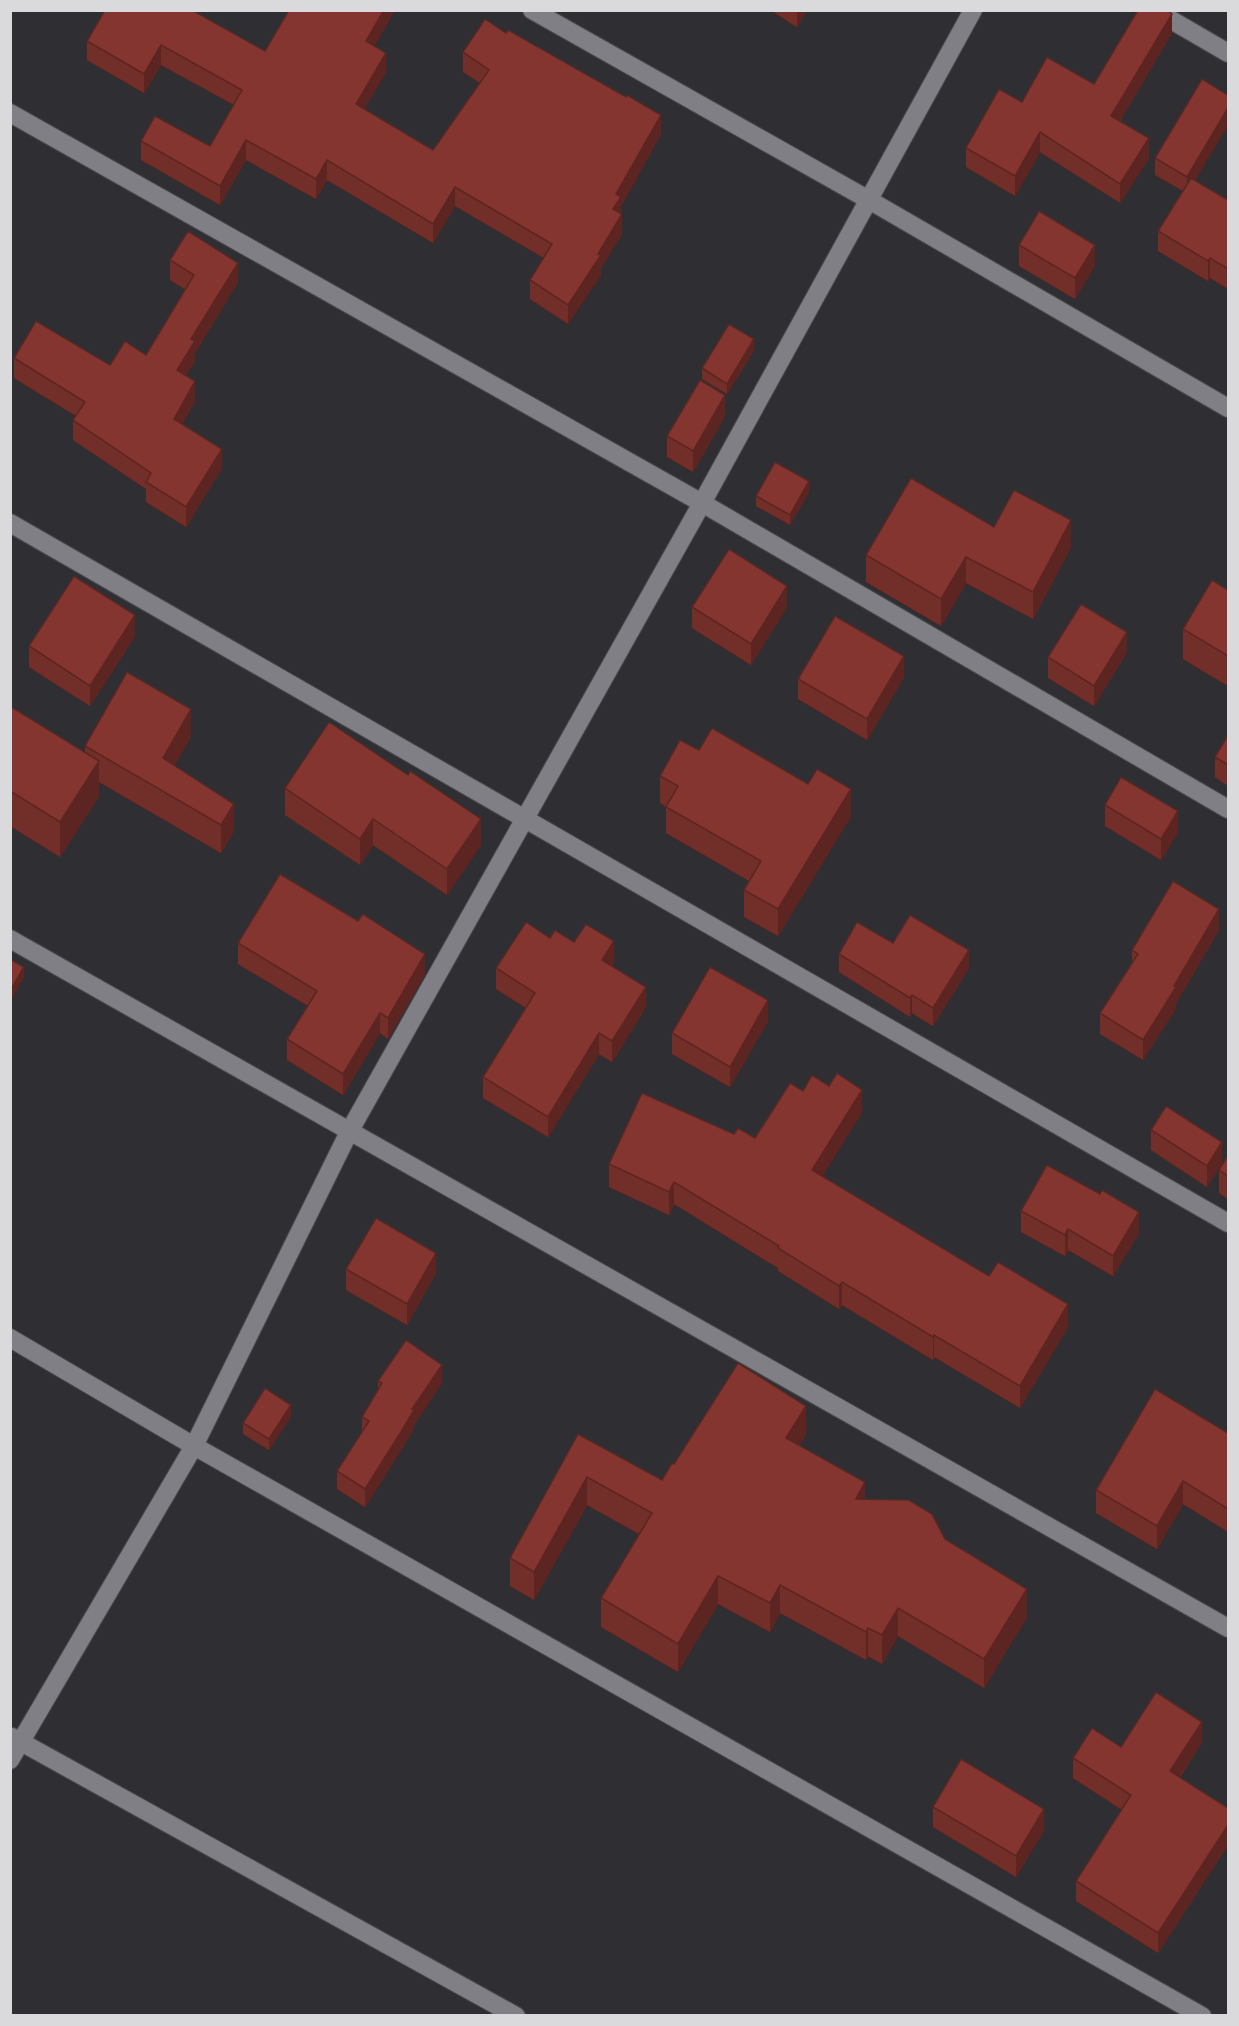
<svg xmlns="http://www.w3.org/2000/svg" width="1239" height="2026" font-family="Poppins,sans-serif">
<style>
.lines{fill:none;stroke-linecap:round;stroke-linejoin:round}
.minor-casing{stroke:#4a4a4d;stroke-width:20}
.minor{stroke:#7f7f85;stroke-width:18}
.wall{fill:#722e28}
.shaded-wall{fill:#5c2521}
.building{fill:#84352f;stroke:#5c2521;stroke-width:1.5}
</style>
<rect width="100%" height="100%" fill="#2f2e33"/>
<g class="lines">
<!-- minor casing -->
<g class="minor-casing">
<g id="minor">
<polyline points="532,10 869,200 1228,408"/>
<polyline points="1154,10 1228,53"/>
<polyline points="10,113 702,503 1228,809"/>
<polyline points="10,523 1228,1223"/>
<polyline points="10,939 1228,1628"/>
<polyline points="10,1338 194,1446 1202,2016"/>
<polyline points="12,1737 516,2016"/>
<polyline points="10,1760 194,1446 349,1132 702,503 973,10"/>
</g>
</g>
<!-- minor -->
<use href="#minor" class="minor"/>
</g>
<!-- wall -->
<g class="wall">
<polygon points="395,10 374,46 386,72 364,109 433,150 480,83 463,72 463,52 661,134 621,206 622,234 601,268 601,275 568,324 530,299 530,280 544,258 455,206 433,243 327,180 316,199 246,160 220,205 141,160 141,141 210,146 234,105 161,65 144,93 87,60 87,41 265,51"/>
<polygon points="770,10 807,10 797,27"/>
<polygon points="1172,33 1120,121 1149,158 1120,203 1040,152 1015,196 966,167 966,148 1022,102 1094,84"/>
<polygon points="1155,158 1228,200 1228,289 1210,278 1208,281 1158,251 1158,231 1183,191 1155,175"/>
<polygon points="1019,245 1095,265 1075,299 1019,266"/>
<polygon points="170,260 238,282 195,353 195,361 186,375 195,401 182,424 222,468 186,527 146,502 146,489 73,440 73,420 76,416 14,378 14,358 110,365 146,355 186,290 170,280"/>
<polygon points="754,350 727,394 702,379 702,368"/>
<polygon points="725,416 693,472 667,457 667,436"/>
<polygon points="809,492 790,525 756,506 756,496"/>
<polygon points="994,527 1071,547 1033,619 966,583 941,626 866,582 866,555"/>
<polygon points="1228,590 1228,686 1183,659 1183,629"/>
<polygon points="692,607 787,607 751,665 692,628"/>
<polygon points="135,636 90,706 29,667 29,646"/>
<polygon points="1127,652 1094,706 1048,678 1048,657"/>
<polygon points="904,677 867,740 798,699 798,679"/>
<polygon points="10,706 85,752 85,746 191,736 174,766 234,831 221,853 99,782 99,796 60,857 10,826"/>
<polygon points="1228,735 1228,786 1215,777 1215,757"/>
<polygon points="699,750 851,816 778,936 744,917 744,890 749,881 666,833 666,807 660,803 660,776"/>
<polygon points="285,788 481,845 447,895 373,845 360,865 285,815"/>
<polygon points="1105,805 1178,832 1161,860 1105,826"/>
<polygon points="1219,930 1176,1003 1176,1008 1143,1060 1100,1034 1100,1013 1132,963 1132,950"/>
<polygon points="574,942 614,962 612,966 646,1007 612,1062 599,1054 548,1137 483,1098 483,1077 526,1008 496,989 496,968"/>
<polygon points="238,943 425,974 388,1039 380,1033 343,1095 287,1060 287,1039 308,1006 238,964"/>
<polygon points="893,943 969,968 933,1026 912,1013 910,1017 839,972 839,954"/>
<polygon points="768,1021 730,1087 672,1054 672,1033"/>
<polygon points="803,1091 862,1112 822,1176 1068,1327 1020,1408 934,1357 933,1360 842,1305 839,1309 778,1271 778,1268 674,1204 669,1215 609,1187 609,1164 734,1134 755,1138"/>
<polygon points="1151,1130 1222,1163 1207,1187 1151,1150"/>
<polygon points="1228,1155 1228,1199 1219,1193 1219,1170"/>
<polygon points="1021,1211 1139,1233 1113,1276 1068,1250 1065,1256 1021,1232"/>
<polygon points="346,1269 436,1273 407,1325 346,1290"/>
<polygon points="378,1381 442,1383 414,1425 414,1428 401,1450 365,1507 337,1489 337,1471 362,1432 362,1417 378,1389"/>
<polygon points="291,1416 269,1450 243,1434 243,1423"/>
<polygon points="1228,1433 1228,1532 1183,1504 1157,1549 1096,1513 1096,1490"/>
<polygon points="578,1434 662,1480 674,1464 806,1434 799,1445 865,1499 945,1539 1027,1617 984,1688 898,1636 882,1664 868,1656 866,1660 780,1613 770,1632 718,1604 678,1672 601,1627 601,1598 639,1534 587,1505 534,1600 510,1586 510,1558"/>
<polygon points="1202,1742 1180,1777 1228,1808 1228,1845 1158,1953 1076,1901 1076,1881 1122,1810 1073,1778 1073,1758 1121,1747"/>
<polygon points="933,1807 1044,1830 1016,1877 933,1827"/>
</g>
<!-- shaded-wall -->
<g class="shaded-wall">
<polygon points="384,10 395,10 366,60 366,41"/>
<polygon points="797,10 807,10 797,27"/>
<polygon points="1172,14 1172,33 1111,136 1111,116"/>
<polygon points="161,45 161,65 144,93 144,74"/>
<polygon points="386,53 386,72 356,123 356,104"/>
<polygon points="1228,108 1228,125 1187,194 1187,177"/>
<polygon points="661,115 661,134 621,206 621,216 622,214 622,234 601,268 601,275 568,324 568,305 598,254 613,209 616,194"/>
<polygon points="1040,132 1040,152 1015,196 1015,176"/>
<polygon points="1149,138 1149,158 1120,203 1120,184"/>
<polygon points="246,140 246,160 220,205 220,186"/>
<polygon points="327,160 327,180 316,199 316,179"/>
<polygon points="455,187 455,206 433,243 433,224"/>
<polygon points="1095,245 1095,265 1075,299 1075,278"/>
<polygon points="1210,258 1210,278 1208,281 1208,261"/>
<polygon points="238,263 238,282 195,353 195,361 177,389 177,370 191,339"/>
<polygon points="754,339 754,350 727,394 727,384"/>
<polygon points="195,381 195,401 174,439 174,419"/>
<polygon points="725,395 725,416 693,472 693,451"/>
<polygon points="222,449 222,468 186,527 186,507"/>
<polygon points="809,481 809,492 790,525 790,515"/>
<polygon points="1071,520 1071,547 1033,619 1033,592"/>
<polygon points="966,557 966,583 941,626 941,599"/>
<polygon points="787,586 787,607 751,665 751,644"/>
<polygon points="135,615 135,636 90,706 90,686"/>
<polygon points="1127,632 1127,652 1094,706 1094,686"/>
<polygon points="904,656 904,677 867,740 867,719"/>
<polygon points="191,709 191,736 163,786 163,758"/>
<polygon points="99,761 99,796 60,857 60,822"/>
<polygon points="851,789 851,816 778,936 778,909"/>
<polygon points="234,804 234,831 221,853 221,825"/>
<polygon points="1178,811 1178,832 1161,860 1161,839"/>
<polygon points="373,819 373,845 360,865 360,839"/>
<polygon points="481,819 481,845 447,895 447,869"/>
<polygon points="1219,909 1219,930 1176,1003 1176,1008 1143,1060 1143,1040"/>
<polygon points="614,941 614,962 602,981 602,960"/>
<polygon points="969,950 969,968 933,1026 933,1008"/>
<polygon points="425,954 425,974 388,1039 388,1018"/>
<polygon points="24,967 24,977 10,1002 10,991"/>
<polygon points="646,987 646,1007 612,1062 612,1041"/>
<polygon points="912,995 912,1013 910,1017 910,998"/>
<polygon points="768,1000 768,1021 730,1087 730,1067"/>
<polygon points="380,1013 380,1033 343,1095 343,1074"/>
<polygon points="599,1033 599,1054 548,1137 548,1117"/>
<polygon points="862,1090 862,1112 812,1193 812,1170"/>
<polygon points="1222,1142 1222,1163 1207,1187 1207,1166"/>
<polygon points="674,1182 674,1204 669,1215 669,1192"/>
<polygon points="1139,1212 1139,1233 1113,1276 1113,1256"/>
<polygon points="1068,1229 1068,1250 1065,1256 1065,1235"/>
<polygon points="436,1253 436,1273 407,1325 407,1304"/>
<polygon points="842,1282 842,1305 839,1309 839,1286"/>
<polygon points="1068,1304 1068,1327 1020,1408 1020,1386"/>
<polygon points="934,1335 934,1357 933,1360 933,1337"/>
<polygon points="442,1365 442,1383 414,1425 414,1428 401,1450 365,1507 365,1489 412,1409"/>
<polygon points="291,1405 291,1416 269,1450 269,1439"/>
<polygon points="806,1406 806,1434 786,1467 786,1438"/>
<polygon points="587,1477 587,1505 534,1600 534,1572"/>
<polygon points="1183,1481 1183,1504 1157,1549 1157,1526"/>
<polygon points="865,1482 865,1510 856,1499"/>
<polygon points="718,1576 718,1604 678,1672 678,1644"/>
<polygon points="780,1585 780,1613 770,1632 770,1603"/>
<polygon points="1027,1589 1027,1617 984,1688 984,1659"/>
<polygon points="898,1608 898,1636 882,1664 882,1635"/>
<polygon points="868,1628 868,1656 866,1660 866,1632"/>
<polygon points="1202,1722 1202,1742 1170,1791 1170,1771"/>
<polygon points="1044,1809 1044,1830 1016,1877 1016,1856"/>
<polygon points="1228,1825 1228,1845 1158,1953 1158,1933"/>
</g>
<!-- building -->
<g class="building">
<polygon points="105,10 192,10 265,51 289,10 384,10 366,41 386,53 356,104 433,150 489,70 463,52 485,19 506,33 508,30 626,97 627,95 661,115 616,194 621,197 613,209 622,214 598,254 601,255 568,305 530,280 552,244 455,187 433,224 327,160 316,179 246,140 220,186 141,141 155,116 210,146 242,90 161,45 144,74 87,41"/>
<polygon points="1138,10 1167,10 1172,14 1111,116 1149,138 1120,184 1040,132 1015,176 966,148 999,89 1022,102 1047,57 1094,84"/>
<polygon points="1202,79 1228,95 1228,108 1187,177 1155,158"/>
<polygon points="1191,178 1228,200 1228,269 1210,258 1208,261 1158,231"/>
<polygon points="1039,211 1095,245 1075,278 1019,245"/>
<polygon points="188,231 238,263 191,339 195,341 177,370 195,381 174,419 222,449 186,507 146,482 151,473 73,420 85,402 14,358 36,321 110,365 125,341 146,355 194,275 170,260"/>
<polygon points="729,324 754,339 727,384 702,368"/>
<polygon points="700,380 725,395 693,451 667,436"/>
<polygon points="775,462 809,481 790,515 756,496"/>
<polygon points="911,478 994,527 1014,490 1071,520 1033,592 966,557 941,599 866,555"/>
<polygon points="729,549 787,586 751,644 692,607"/>
<polygon points="74,576 135,615 90,686 29,646"/>
<polygon points="1212,580 1228,590 1228,656 1183,629"/>
<polygon points="1081,604 1127,632 1094,686 1048,657"/>
<polygon points="835,616 904,656 867,719 798,679"/>
<polygon points="127,672 191,709 163,758 234,804 221,825 85,746"/>
<polygon points="10,706 99,761 60,822 10,791"/>
<polygon points="329,722 408,775 410,771 481,819 447,869 373,819 360,839 285,788"/>
<polygon points="712,728 808,784 817,769 851,789 778,909 744,890 761,861 666,807 678,786 660,776 680,740 699,750"/>
<polygon points="1228,735 1228,765 1215,757"/>
<polygon points="1121,777 1178,811 1161,839 1105,805"/>
<polygon points="280,874 358,921 363,914 425,954 388,1018 380,1013 343,1074 287,1039 317,991 238,943"/>
<polygon points="1173,881 1219,909 1174,986 1176,987 1143,1040 1100,1013 1138,954 1132,950"/>
<polygon points="910,915 969,950 933,1008 912,995 910,998 839,954 857,922 893,943"/>
<polygon points="526,922 550,938 555,930 574,942 586,924 614,941 602,960 646,987 612,1041 599,1033 548,1117 483,1077 535,993 496,968"/>
<polygon points="10,959 24,967 10,991"/>
<polygon points="710,967 768,1000 730,1067 672,1033"/>
<polygon points="837,1073 862,1090 812,1170 989,1276 998,1262 1068,1304 1020,1386 934,1335 933,1337 842,1282 839,1286 778,1248 779,1246 674,1182 669,1192 609,1164 642,1093 734,1134 738,1128 755,1138 790,1083 803,1091 812,1075 829,1086"/>
<polygon points="1166,1106 1222,1142 1207,1166 1151,1130"/>
<polygon points="1228,1155 1228,1176 1219,1170"/>
<polygon points="1047,1165 1100,1194 1102,1190 1139,1212 1113,1256 1068,1229 1065,1235 1021,1211"/>
<polygon points="376,1218 436,1253 407,1304 346,1269"/>
<polygon points="406,1340 442,1365 412,1409 414,1410 401,1432 365,1489 337,1471 369,1421 362,1417 382,1383 378,1381"/>
<polygon points="738,1363 806,1406 786,1438 865,1482 856,1499 909,1500 932,1514 945,1539 1027,1589 984,1659 898,1608 882,1635 868,1628 866,1632 780,1585 770,1603 718,1576 678,1644 601,1598 652,1513 587,1477 534,1572 510,1558 578,1434 662,1480 672,1463 674,1464"/>
<polygon points="265,1388 291,1405 269,1439 243,1423"/>
<polygon points="1155,1389 1228,1433 1228,1509 1183,1481 1157,1526 1096,1490"/>
<polygon points="1156,1692 1202,1722 1170,1771 1228,1808 1228,1825 1158,1933 1076,1881 1131,1795 1073,1758 1092,1728 1121,1747"/>
<polygon points="961,1759 1044,1809 1016,1856 933,1807"/>
</g>
<!-- border -->
<rect width="1239" height="2026" fill="none" stroke="#dadadd" stroke-width="24"/>
</svg>
